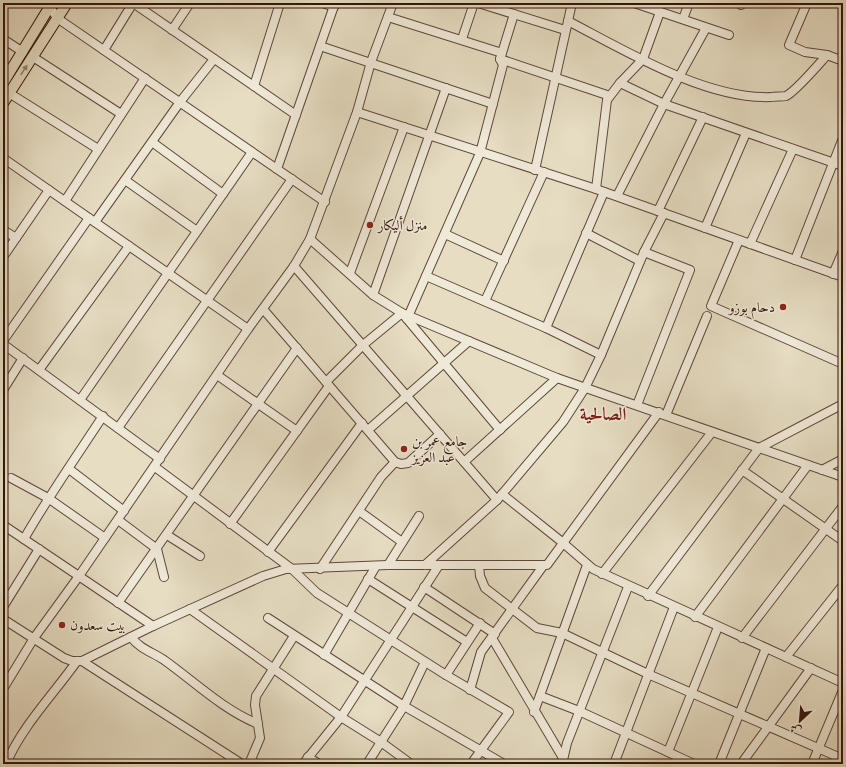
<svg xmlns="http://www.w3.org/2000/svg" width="846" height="767" font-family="'Gentium Book Plus',Amiri,serif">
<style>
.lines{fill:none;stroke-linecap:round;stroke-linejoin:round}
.minor-casing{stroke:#5f4738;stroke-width:10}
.major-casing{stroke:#321509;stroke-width:12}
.minor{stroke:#efe9d8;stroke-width:8}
.major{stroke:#e6ddc3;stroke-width:10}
.oneway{fill:#95836f}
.poi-dot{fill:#8f2418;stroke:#efe9d8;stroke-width:1.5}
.labels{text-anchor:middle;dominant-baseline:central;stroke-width:3;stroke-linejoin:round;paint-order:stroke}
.poi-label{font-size:14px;fill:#321509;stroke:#efe9d8;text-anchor:start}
.district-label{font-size:18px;font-weight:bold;fill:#7a1f14;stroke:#efe9d8}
</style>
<rect width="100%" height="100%" fill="#e6ddc3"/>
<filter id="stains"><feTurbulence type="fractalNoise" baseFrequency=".005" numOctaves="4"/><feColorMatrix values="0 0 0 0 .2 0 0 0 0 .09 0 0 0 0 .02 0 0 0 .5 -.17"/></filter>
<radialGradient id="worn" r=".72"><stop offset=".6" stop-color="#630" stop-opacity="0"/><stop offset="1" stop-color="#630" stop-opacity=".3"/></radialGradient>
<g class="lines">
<!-- minor casing -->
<g class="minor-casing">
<g id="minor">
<polyline points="43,3 50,7 57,18 325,202"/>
<polyline points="133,3 296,115"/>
<polyline points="323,3 334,7"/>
<polyline points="478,3 565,30"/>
<polyline points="634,3 729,35"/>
<polyline points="807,3 789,45 805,52 827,55"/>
<polyline points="741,5 742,3"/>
<polyline points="388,17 502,53"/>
<polyline points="683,19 689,3"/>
<path d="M568 21C624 50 706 100 771 97 775 96 782 97 786 96 796 91 818 65 827 55L843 61"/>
<polyline points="172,30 190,3"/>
<polyline points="3,39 23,52"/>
<polyline points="462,39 474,3"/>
<polyline points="320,46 493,104"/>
<polyline points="104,50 133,3"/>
<polyline points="33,57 121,114"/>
<polyline points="500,59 610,96"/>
<polyline points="620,83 664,104 843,166"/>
<polyline points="254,86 280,3"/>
<polyline points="9,93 98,149"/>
<polyline points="357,112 596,189 843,277"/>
<polyline points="152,142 223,194"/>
<polyline points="3,158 248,329"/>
<polyline points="277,169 335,3"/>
<polyline points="535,170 572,3"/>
<polyline points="125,180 197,231"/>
<polyline points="596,189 607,100 620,83 643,59 660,12"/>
<polyline points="617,196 664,104 706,28"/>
<polyline points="65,201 145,78"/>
<polyline points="658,211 703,117"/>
<polyline points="95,222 180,102 214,59"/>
<polyline points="705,228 746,133"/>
<polyline points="3,230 16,238"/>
<polyline points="586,233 640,261"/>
<polyline points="445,234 504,261"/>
<polyline points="310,239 373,295 402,313 557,378 843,477"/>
<polyline points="739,240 711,306 843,364"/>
<polyline points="750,244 793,149"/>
<polyline points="3,257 49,190"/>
<polyline points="795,260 843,138"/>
<polyline points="294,266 497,500"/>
<polyline points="350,273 404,127"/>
<polyline points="833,274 843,251"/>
<polyline points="426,276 546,328 601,355"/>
<polyline points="373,295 446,88"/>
<polyline points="485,301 544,172"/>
<polyline points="263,309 395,462 401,464 408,463 440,434"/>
<polyline points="407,319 480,153 503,65 500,59 502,53 514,14"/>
<polyline points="546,328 604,192"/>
<polyline points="3,341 89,218"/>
<polyline points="3,344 160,459"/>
<polyline points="39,370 129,246"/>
<polyline points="217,375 297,431"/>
<polyline points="326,382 363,345 402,313 500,430"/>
<polyline points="3,390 23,358"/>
<polyline points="80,400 252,152"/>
<polyline points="637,405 690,270 644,252"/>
<polyline points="666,415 707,316"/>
<polyline points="118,428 292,179"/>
<polyline points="368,430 469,341"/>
<polyline points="464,462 557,378"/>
<polyline points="155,467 292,569 317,593 446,675 509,712 471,764"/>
<polyline points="69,469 124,511"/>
<polyline points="742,470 843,541"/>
<polyline points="822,470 843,459"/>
<polyline points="11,478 48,498 105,538"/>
<polyline points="502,494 562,542 593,569 843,683"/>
<polyline points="359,511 402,542"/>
<polyline points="118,520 157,549 164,577"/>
<polyline points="230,524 329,386"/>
<polyline points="3,525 153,626"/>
<polyline points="167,535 200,556"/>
<path d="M24 539C48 497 76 457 103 416"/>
<polyline points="268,552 362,423"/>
<polyline points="388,565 419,516"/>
<polyline points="425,565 497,500 563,422 585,388 601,355 644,252 664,213"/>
<polyline points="479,565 480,576 485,588 537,628 562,633 648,674 843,759"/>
<polyline points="320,569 381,477 395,462"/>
<polyline points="602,574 712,432"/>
<polyline points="368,579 467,642"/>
<polyline points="424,587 495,634"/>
<polyline points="648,596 759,448 843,404"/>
<polyline points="118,603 297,348"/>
<polyline points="3,607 39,549"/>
<polyline points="190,609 341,717 381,742 411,764"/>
<polyline points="695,617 808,465"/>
<polyline points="268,618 404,706 504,764"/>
<polyline points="3,619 64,658 72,661 82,661 153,626 263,576 286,569 388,565 547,565 659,412"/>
<path d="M131 637C140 649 152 652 164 660 195 682 222 709 258 724"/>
<polyline points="492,638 563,758"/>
<polyline points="742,638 843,506"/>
<polyline points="324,655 376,566"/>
<polyline points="786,657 843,585"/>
<polyline points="82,661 242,764"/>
<polyline points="446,675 480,623"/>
<polyline points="3,689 34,638 79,576 248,329 294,266 310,239 357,112 371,62 393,3"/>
<polyline points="470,690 481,652 543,566"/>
<polyline points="540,696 579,711 694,764"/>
<polyline points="534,712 587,565"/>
<polyline points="668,752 718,627"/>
<polyline points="308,757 319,764"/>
<path d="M6 764C22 726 53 695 77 661"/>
<polyline points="249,764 260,738 255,705 256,696 294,636"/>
<polyline points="303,764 341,717 439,565"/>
<polyline points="367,764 404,706 425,662"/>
<polyline points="562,764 567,743 628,587"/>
<polyline points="614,764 674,607"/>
<polyline points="719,764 766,648"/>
<polyline points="741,764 811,668"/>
<polyline points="812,764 843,690"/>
</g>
</g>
<!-- major casing -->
<g class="major-casing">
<g id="major">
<polyline points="3,83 52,3"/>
<polyline points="3,103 67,3"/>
</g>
</g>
<!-- minor -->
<use href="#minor" class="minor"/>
<!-- major -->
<use href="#major" class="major"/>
</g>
<!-- one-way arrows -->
<defs><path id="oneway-solid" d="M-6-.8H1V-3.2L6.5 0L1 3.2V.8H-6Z"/></defs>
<use class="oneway" href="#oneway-solid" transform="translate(24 70) rotate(-57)"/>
<!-- markers -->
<g class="poi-dot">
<circle cx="370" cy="225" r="4"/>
<circle cx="783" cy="307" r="4"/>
<circle cx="404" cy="449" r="4"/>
<circle cx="62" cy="625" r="4"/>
</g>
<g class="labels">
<!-- poi labels -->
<g class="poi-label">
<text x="378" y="225">منزل أليكار</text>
<text x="775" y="307" text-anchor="end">دحام بوزو</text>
<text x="412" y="441">جامع عمر بن<tspan x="412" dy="16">عبد العزيز</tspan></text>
<text x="70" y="625">بيت سعدون</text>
</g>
<!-- district labels -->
<g class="district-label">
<text x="603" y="413">الصالحية</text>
</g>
</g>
<!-- margin -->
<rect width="846" height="767" fill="none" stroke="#e6ddc3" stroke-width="16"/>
<rect x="4" y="4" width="838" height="759" fill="none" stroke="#321509" stroke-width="2"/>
<rect x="8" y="8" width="830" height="751" fill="none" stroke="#321509"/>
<!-- north arrow -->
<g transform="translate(800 721) rotate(206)" stroke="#efe9d8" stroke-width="3" paint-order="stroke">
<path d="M0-3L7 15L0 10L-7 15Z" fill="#321509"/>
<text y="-6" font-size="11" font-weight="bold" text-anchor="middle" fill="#321509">ش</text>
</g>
<rect width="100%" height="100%" filter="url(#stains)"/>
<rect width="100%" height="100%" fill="url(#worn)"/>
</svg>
